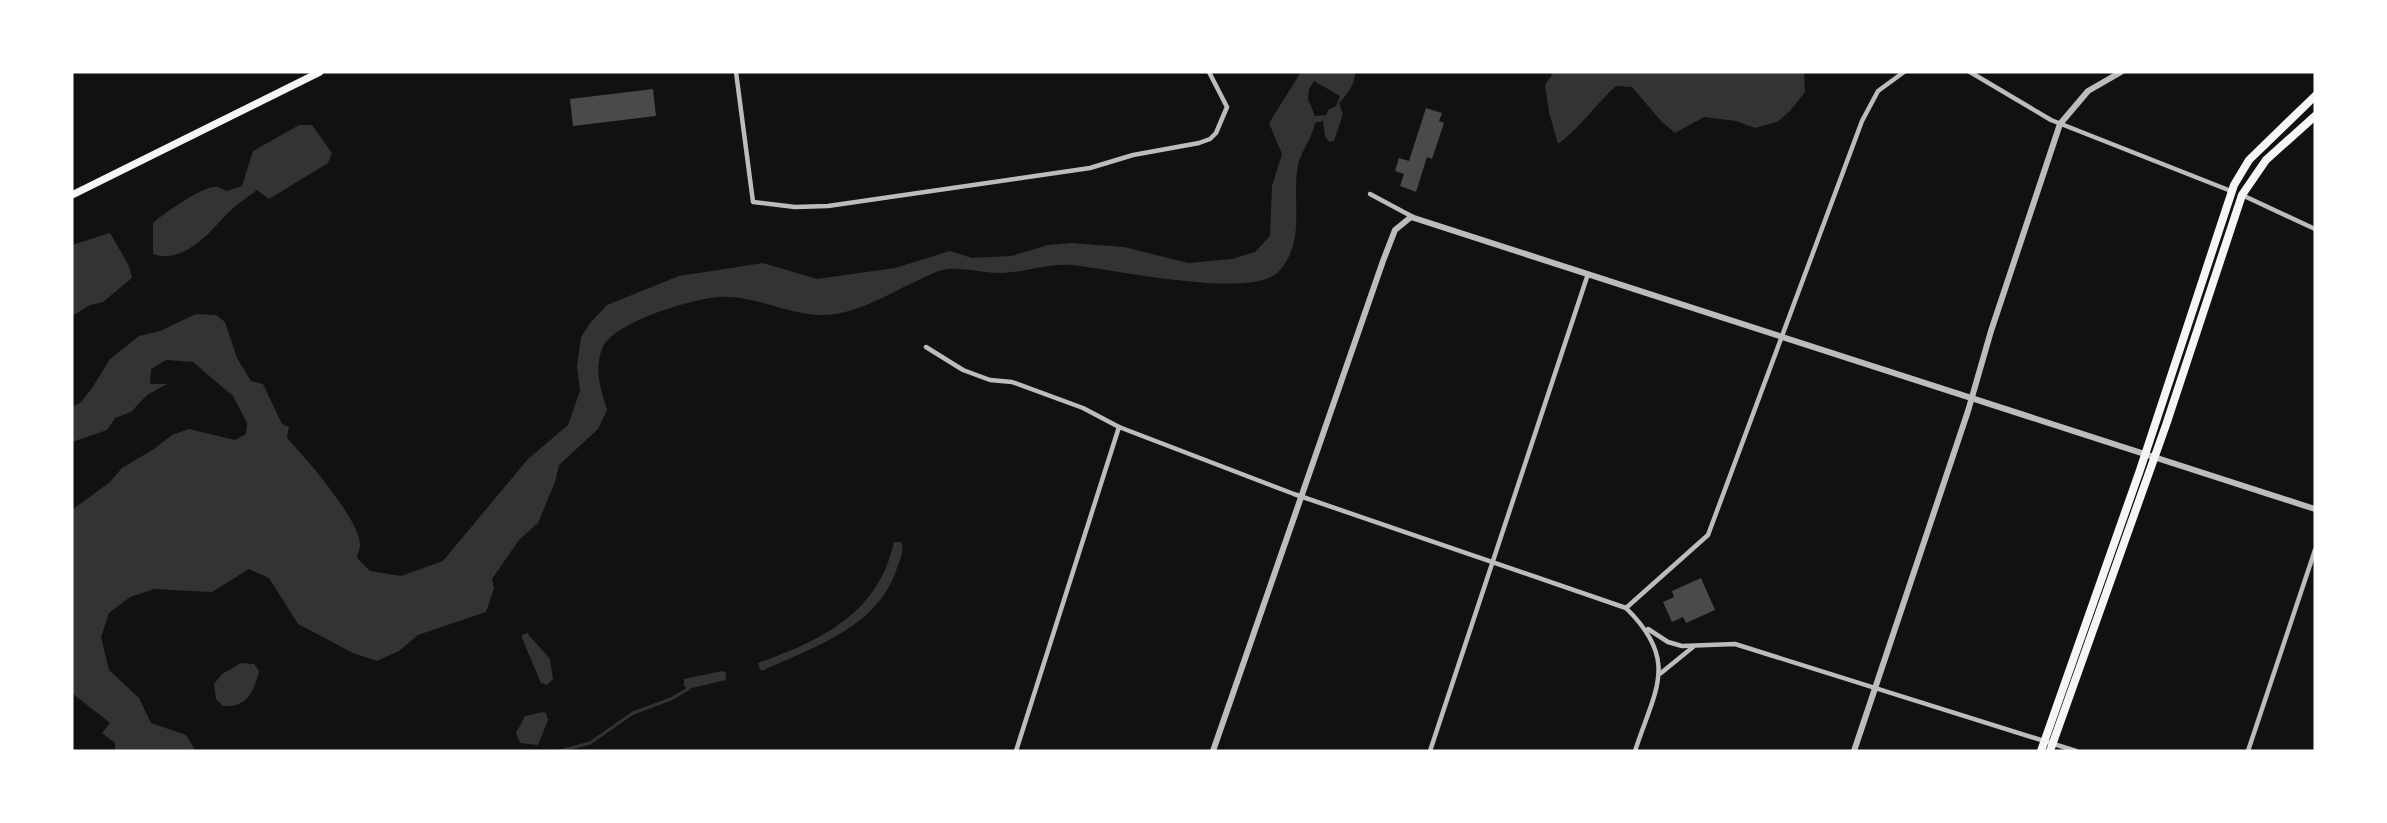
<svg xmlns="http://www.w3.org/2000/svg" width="2387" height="823" font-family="'IBM Plex Sans',sans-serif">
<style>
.water{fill:#333;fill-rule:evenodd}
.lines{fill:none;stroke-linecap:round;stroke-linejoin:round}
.stream{stroke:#333;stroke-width:3}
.building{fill:#4a4a4a}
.minor{stroke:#bcbcbc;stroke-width:4.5}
.tertiary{stroke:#bcbcbc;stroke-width:6}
.secondary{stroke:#f5f5f5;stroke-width:7}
.primary{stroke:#f5f5f5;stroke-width:8}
</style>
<rect width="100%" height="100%" fill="#111"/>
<!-- water -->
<g class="water">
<path d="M1301 72H1355C1355 84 1348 94 1339 103L1343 114 1334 141 1329 142 1325 136 1323 121 1315 123C1312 139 1302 149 1298 165 1291 202 1307 242 1278 272 1251 300 1111 269 1072 265 1050 263 1025 272 1003 273 984 274 961 266 942 270 935 272 927 276 921 279 889 293 861 313 825 315 791 316 751 294 720 297 694 298 614 322 603 347 593 369 601 389 607 410L598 429 559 465 555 482 538 523 519 540 492 579 494 588 486 612 418 635 399 651 377 661 353 653 298 624 269 578 249 569 212 592 154 589 130 597 109 613 101 637 109 670 139 698 151 723 186 735 196 751H115V743L102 733 110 723 72 693V510L110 482 122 468 154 449 172 435 189 429 235 440 246 434 247 423 233 396 193 362 166 360 151 369 150 384H167L147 395 131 412 115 418 107 430 72 442V407L81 402 92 388 110 359 139 336 160 331 196 314 216 315 225 322 237 358 251 381 263 384 282 424 289 427 287 438C304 456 361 521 360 545 360 549 357 554 357 558L370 571 401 576 443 561 528 459 568 425 580 391 577 366 581 337 591 322 607 305 679 276 763 263 817 279 895 268 950 251 972 258 1011 256 1048 245 1072 243 1124 247 1188 263 1232 259 1255 252 1270 236 1272 186 1282 154 1269 123ZM1314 81 1340 96 1336 106 1329 109 1326 115 1315 116 1308 99 1309 89Z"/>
<path d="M1554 72H1804L1805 92 1790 111 1777 122 1755 128 1736 121 1704 117 1675 133 1661 121 1632 87 1616 86C1595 105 1580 128 1558 144L1549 112 1545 85Z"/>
<path d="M299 125H312L332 153 328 163 269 199 257 190C246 198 233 207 224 217 207 236 181 264 153 254V223C163 214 205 184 218 187 221 188 224 190 227 191L242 186 253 151Z"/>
<polygon points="110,233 129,266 132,278 103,302 90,305 72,316 72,245"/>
<path d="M894 542H901C905 550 900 559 897 568 878 628 813 647 762 671L760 669 758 663C822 640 878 614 894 542Z"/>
<polygon points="527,633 550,659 553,679 547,685 541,683 522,638 522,635"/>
<path d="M241 663 254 664 259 671C254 691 247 708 223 706L216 699 214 684 222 674Z"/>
<polygon points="722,671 726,673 726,680 688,689 684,686 684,679"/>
<polygon points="543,712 546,713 548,720 538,745 520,743 516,733 525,716"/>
</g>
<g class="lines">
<!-- stream -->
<polyline class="stream" points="560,751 590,743 633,713 671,699 688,689"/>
</g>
<!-- building -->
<g class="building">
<polygon points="653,89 656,116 573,126 570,99"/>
<polygon points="1426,108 1442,113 1439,121 1444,123 1432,159 1427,157 1416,192 1400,186 1404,174 1395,171 1399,158 1409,161"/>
<polygon points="1701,578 1715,610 1686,623 1683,617 1672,622 1663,602 1674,597 1672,591"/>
</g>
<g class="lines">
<!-- minor -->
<g class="minor">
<polyline points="736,72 753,202 795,207 828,206 1090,168 1133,155 1199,143 1210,139 1216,133 1227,107 1209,72"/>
<polyline points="1970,72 2051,120 2231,191"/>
<polyline points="1370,194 1413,217"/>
<polyline points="2242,195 2315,229"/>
<path d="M926 347 963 370 990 380 1012 382 1083 408 1119 427 1294 494 1626 608C1680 661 1655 689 1635 751"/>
<polyline points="1626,608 1708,535 1862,121 1878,91 1904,72"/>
<polyline points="1648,629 1668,642 1682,646 1735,644 2076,751"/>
<polyline points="1661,673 1693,647"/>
<polyline points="1016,751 1119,427"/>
<polyline points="1430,751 1588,274"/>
<polyline points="2248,751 2315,550"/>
</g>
<!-- tertiary -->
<g class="tertiary">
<polyline points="1213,751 1383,261 1395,230 1411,217 2315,509"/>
<polyline points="1854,751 1968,411 1991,331 2060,124 2088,91 2121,72"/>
</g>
<!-- secondary -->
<polyline class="secondary" points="72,195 320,72"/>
<!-- primary -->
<g class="primary">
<polyline points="2041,751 2140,470 2234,185 2249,160 2315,96"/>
<polyline points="2050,751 2166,425 2242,195 2266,160 2315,116"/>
</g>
</g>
<!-- border -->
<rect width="2387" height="823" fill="none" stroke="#ffffff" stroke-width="147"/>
</svg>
